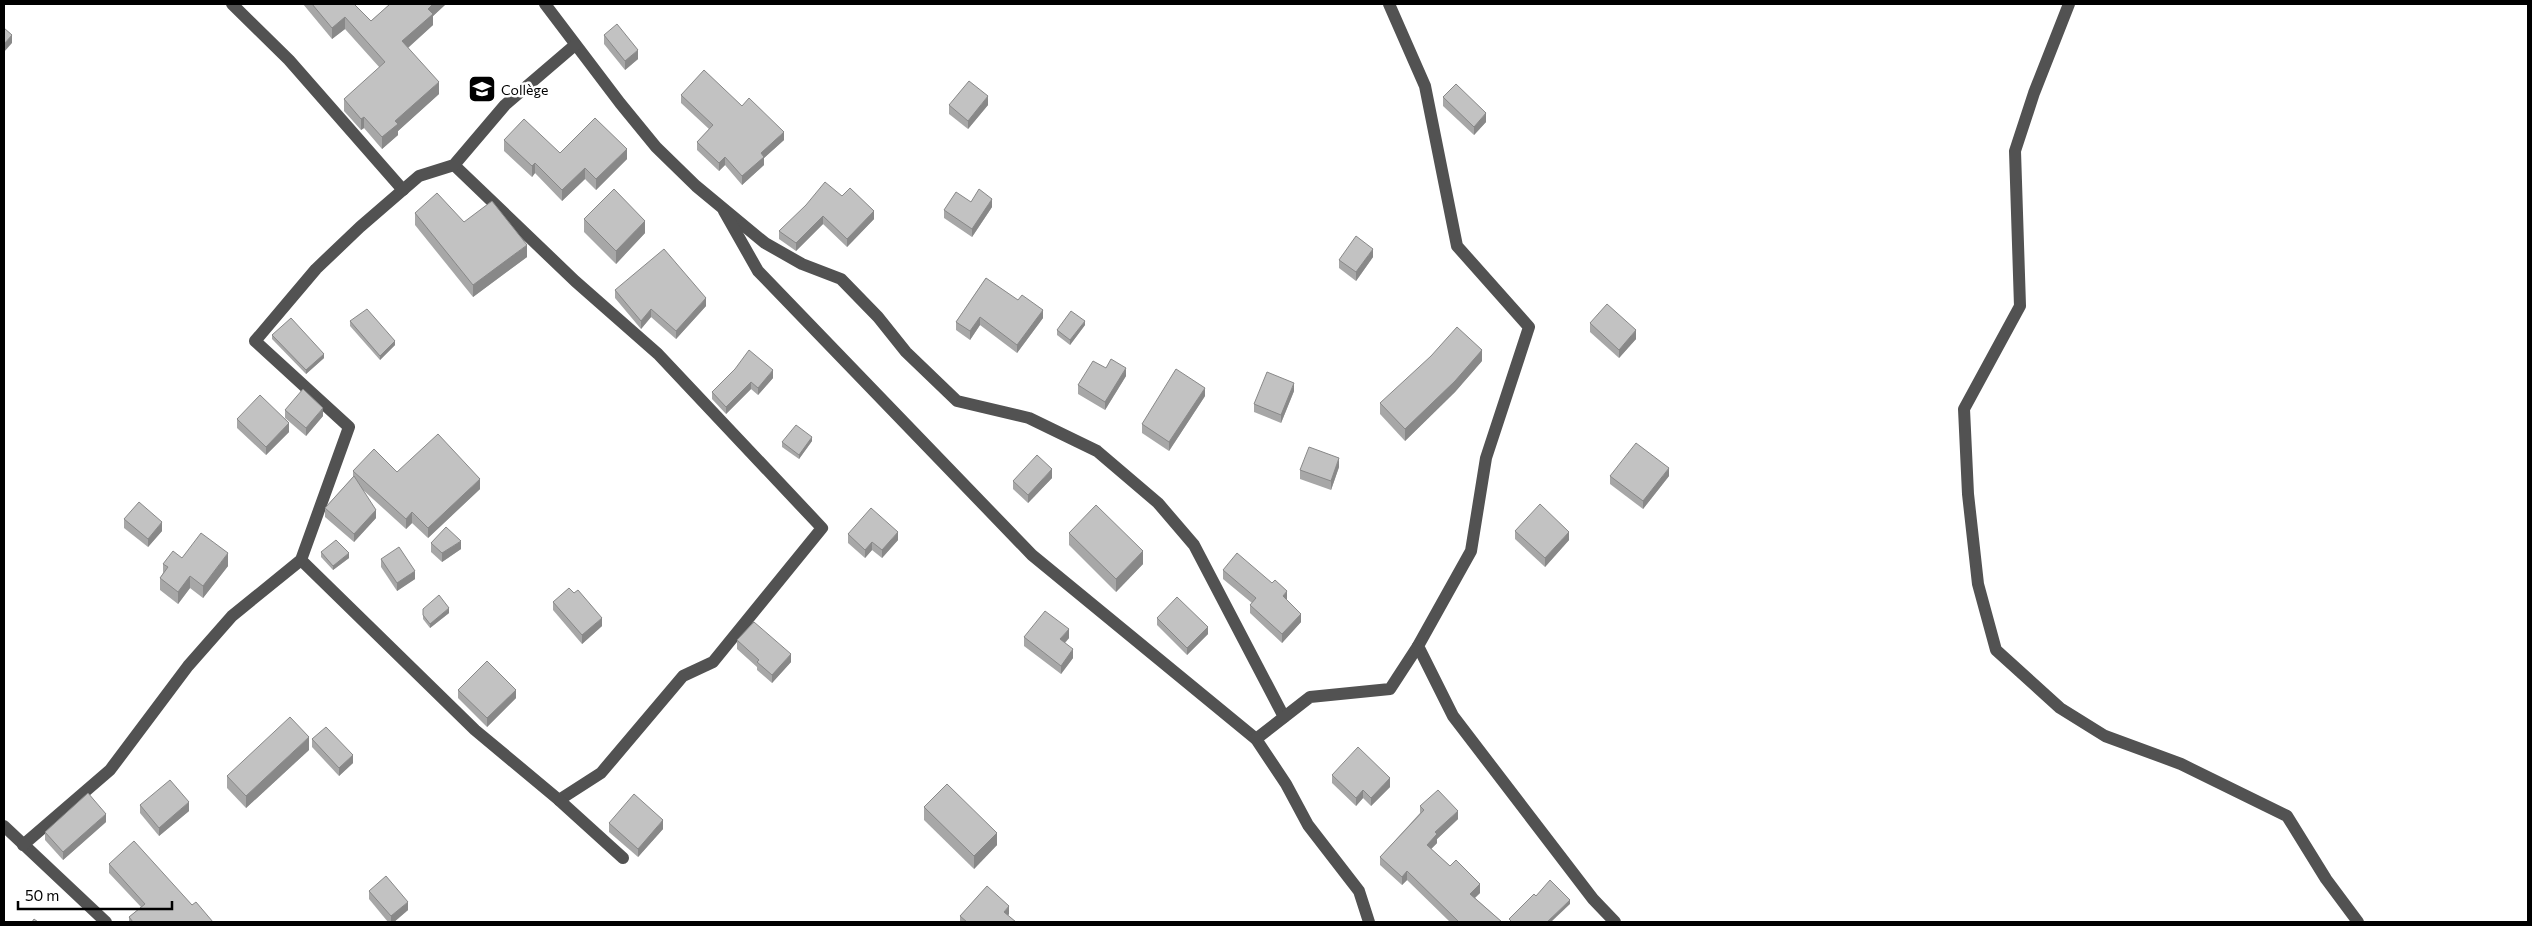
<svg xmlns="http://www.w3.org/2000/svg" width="2532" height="926" font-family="Commissioner,sans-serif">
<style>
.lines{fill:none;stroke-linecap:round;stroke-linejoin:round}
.minor{stroke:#525252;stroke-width:12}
.wall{fill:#a7a7a7}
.shaded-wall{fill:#888}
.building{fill:#c2c2c2;stroke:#888}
.labels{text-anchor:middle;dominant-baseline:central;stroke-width:5;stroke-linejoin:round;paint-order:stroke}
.poi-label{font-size:14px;fill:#000;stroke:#fff;text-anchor:start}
</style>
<rect width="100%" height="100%" fill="#fff"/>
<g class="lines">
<!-- minor -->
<g class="minor">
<polyline points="232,4 289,60 403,190"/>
<polyline points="545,4 620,103 656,147 696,186 765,243 802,264 841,279 878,317 906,352 957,401 1029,418 1097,451 1158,503 1194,545 1284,717"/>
<polyline points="1389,4 1425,86 1457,246 1529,327 1486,458 1471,551 1418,646 1453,716 1593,899 1615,922"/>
<polyline points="2069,4 2034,93 2015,151 2020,306 1964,409 1968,494 1978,584 1996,650 2060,708 2105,736 2181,764 2287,816 2326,879 2358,922"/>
<polyline points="454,165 575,281 658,354 822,528 713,662 683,676 601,773 559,800"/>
<polyline points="724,211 758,271 1032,555 1256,739 1286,784 1308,825 1359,891 1369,922"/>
<polyline points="301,560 475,730 559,800 623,858"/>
<polyline points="1256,739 1310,697 1390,689 1418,646"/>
<polyline points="4,826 106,922"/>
<polyline points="23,845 110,770 188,666 232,616 301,560 349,427 255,341 316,269 360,227 419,176 454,165 505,105 575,45"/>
</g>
</g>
<!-- wall -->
<g class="wall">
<polygon points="303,4 354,4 371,21 390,4 446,4 433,16 433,25 408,48 439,94 398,131 398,135 382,149 364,128 361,130 344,111 344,99 380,68 345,29 332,39"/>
<polygon points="604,35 638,59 625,70 604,44"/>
<polygon points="681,95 742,106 784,140 764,158 764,165 742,185 725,165 719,171 697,150 697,142 709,129 681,103"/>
<polygon points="1443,97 1486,122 1474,135 1443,106"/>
<polygon points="949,105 988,105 968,129 949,114"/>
<polygon points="504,140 560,153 627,159 596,190 585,179 562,201 535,173 532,177 504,151"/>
<polygon points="842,196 874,219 847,247 823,224 796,251 779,239 779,231"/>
<polygon points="971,202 992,207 972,237 944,218 944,210"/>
<polygon points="415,213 464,222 527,257 473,297 415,225"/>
<polygon points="584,219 645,233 616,264 584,232"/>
<polygon points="1373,257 1356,281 1339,268 1339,260"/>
<polygon points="986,278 1043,318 1017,353 980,325 970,340 956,330 956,322"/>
<polygon points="615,290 706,306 676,339 651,317 641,329 615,298"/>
<polygon points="350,321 395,345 380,360 350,326"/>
<polygon points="1590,323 1636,339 1619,358 1590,332"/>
<polygon points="1085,325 1070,345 1057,335 1057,330"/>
<polygon points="272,335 324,358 306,374 272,339"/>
<polygon points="1482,361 1455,392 1405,441 1380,414 1380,403"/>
<polygon points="1106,368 1126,376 1105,410 1078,394 1078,385"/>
<polygon points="735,369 773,378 758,395 751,389 726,414 712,399 712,392"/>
<polygon points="1294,391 1281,423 1254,412 1254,404"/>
<polygon points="1205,396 1169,451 1142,433 1142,424"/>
<polygon points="285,410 323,416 306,436 285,418"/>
<polygon points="237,419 289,432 266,455 237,428"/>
<polygon points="812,441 799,459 782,447 782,442"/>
<polygon points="1339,467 1331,490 1300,479 1300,470"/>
<polygon points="353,471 397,472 480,489 428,538 412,523 406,529 362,489 376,518 354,542 325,517 325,508 353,477"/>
<polygon points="1610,476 1669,476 1643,509 1610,484"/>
<polygon points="1052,478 1028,503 1013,489 1013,481"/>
<polygon points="124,519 162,531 148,547 124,528"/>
<polygon points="1515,531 1569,540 1545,567 1515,539"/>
<polygon points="1069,533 1143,564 1116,592 1069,545"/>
<polygon points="848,534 898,540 882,558 872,550 865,558 848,543"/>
<polygon points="431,543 461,549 442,562 431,552"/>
<polygon points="321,552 349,558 333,570 321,557"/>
<polygon points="182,558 228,566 203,598 190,588 178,604 160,590 160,578 163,573 163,564"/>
<polygon points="381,559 415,579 397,591 381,567"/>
<polygon points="1223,570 1287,600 1301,622 1282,643 1250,613 1250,605 1252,603 1223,579"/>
<polygon points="553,602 602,626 582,644 553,610"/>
<polygon points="423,609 449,613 430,628 423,619"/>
<polygon points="1157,618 1208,634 1187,655 1157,625"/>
<polygon points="1024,637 1069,638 1065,643 1073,658 1061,674 1024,646"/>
<polygon points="737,640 791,662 772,683 757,670 757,667 737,649"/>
<polygon points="458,690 516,698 487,727 458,698"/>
<polygon points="312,739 353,763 339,776 312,747"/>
<polygon points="309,750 246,808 227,788 227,776"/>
<polygon points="1332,775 1390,787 1371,806 1363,798 1356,806 1332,783"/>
<polygon points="140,805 189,811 159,836 140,813"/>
<polygon points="1420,806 1458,819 1437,839 1437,843 1431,849 1480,893 1475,898 1502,922 1450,922 1407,880 1402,885 1380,865 1380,857 1420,813"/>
<polygon points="924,807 997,845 974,869 924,820"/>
<polygon points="106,822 63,860 45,840 45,832"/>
<polygon points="609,823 663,829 638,857 609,832"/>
<polygon points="109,864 192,905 213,922 129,922 129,917 141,907 109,873"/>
<polygon points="369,891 408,910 394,922 388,922 369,899"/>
<polygon points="1009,914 1008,916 1016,922 960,922 960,916"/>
</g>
<!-- shaded-wall -->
<g class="shaded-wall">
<polygon points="433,4 446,4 433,16 433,25 402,53 402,41 428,9"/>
<polygon points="345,17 345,29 332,39 332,28"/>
<polygon points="12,35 12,43 4,52 4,44"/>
<polygon points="638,50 638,59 625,70 625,61"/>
<polygon points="439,82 439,94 398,131 398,135 382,149 382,137 395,121"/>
<polygon points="988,96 988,105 968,129 968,121"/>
<polygon points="1486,113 1486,122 1474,135 1474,127"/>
<polygon points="364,117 364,128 361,130 361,119"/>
<polygon points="784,132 784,140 764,158 764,165 742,185 742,176 761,153"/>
<polygon points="627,149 627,159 596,190 596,179"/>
<polygon points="725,157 725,165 719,171 719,163"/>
<polygon points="535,163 535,173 532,177 532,166"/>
<polygon points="585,168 585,179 562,201 562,190"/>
<polygon points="992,199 992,207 972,237 972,229"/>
<polygon points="874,211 874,219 847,247 847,239"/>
<polygon points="823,216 823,224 796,251 796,243"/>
<polygon points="645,221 645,233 616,264 616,251"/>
<polygon points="527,245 527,257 473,297 473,285"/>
<polygon points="1373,249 1373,257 1356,281 1356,272"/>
<polygon points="706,298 706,306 676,339 676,331"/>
<polygon points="651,309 651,317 641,329 641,321"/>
<polygon points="1043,310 1043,318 1017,353 1017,345"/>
<polygon points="980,317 980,325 970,340 970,331"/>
<polygon points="1085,321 1085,325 1070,345 1070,340"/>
<polygon points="1636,330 1636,339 1619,358 1619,350"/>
<polygon points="395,341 395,345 380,360 380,356"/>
<polygon points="1482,350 1482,361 1455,392 1405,441 1405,429"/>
<polygon points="324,354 324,358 306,374 306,370"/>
<polygon points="1126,368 1126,376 1105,410 1105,402"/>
<polygon points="773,370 773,378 758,395 758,388"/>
<polygon points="751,382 751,389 726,414 726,407"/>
<polygon points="1294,383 1294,391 1281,423 1281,415"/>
<polygon points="1205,388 1205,396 1169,451 1169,442"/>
<polygon points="323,408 323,416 306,436 306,428"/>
<polygon points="289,423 289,432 266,455 266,447"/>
<polygon points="812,437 812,441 799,459 799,455"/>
<polygon points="1339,458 1339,467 1331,490 1331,481"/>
<polygon points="1669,468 1669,476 1643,509 1643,501"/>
<polygon points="1052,469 1052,478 1028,503 1028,495"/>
<polygon points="480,479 480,489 428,538 428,528"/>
<polygon points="376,510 376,518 354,542 354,534"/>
<polygon points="412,512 412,523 406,529 406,519"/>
<polygon points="162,522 162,531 148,547 148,539"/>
<polygon points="898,532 898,540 882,558 882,550"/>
<polygon points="1569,532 1569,540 1545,567 1545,558"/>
<polygon points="461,541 461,549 442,562 442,553"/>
<polygon points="872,542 872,550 865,558 865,550"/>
<polygon points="1143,551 1143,564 1116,592 1116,579"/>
<polygon points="228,553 228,566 203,598 203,586"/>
<polygon points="349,553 349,558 333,570 333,566"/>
<polygon points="415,571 415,579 397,591 397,583"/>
<polygon points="190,576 190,588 178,604 178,592"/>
<polygon points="1287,591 1287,600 1283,596"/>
<polygon points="449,608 449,613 430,628 430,624"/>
<polygon points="1301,614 1301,622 1282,643 1282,634"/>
<polygon points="602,618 602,626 582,644 582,635"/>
<polygon points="1208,627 1208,634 1187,655 1187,648"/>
<polygon points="1069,629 1069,638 1060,648 1060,639"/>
<polygon points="1073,649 1073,658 1061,674 1061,666"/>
<polygon points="791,654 791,662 772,683 772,675"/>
<polygon points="516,690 516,698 487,727 487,718"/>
<polygon points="309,737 309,750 246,808 246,796"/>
<polygon points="353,755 353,763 339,776 339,768"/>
<polygon points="1390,778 1390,787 1371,806 1371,798"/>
<polygon points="1363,790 1363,798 1356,806 1356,798"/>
<polygon points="189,802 189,811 159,836 159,828"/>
<polygon points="1458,811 1458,819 1437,839 1437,843 1427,853 1427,845 1435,832"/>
<polygon points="106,814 106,822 63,860 63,852"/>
<polygon points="663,820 663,829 638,857 638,849"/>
<polygon points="997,833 997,845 974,869 974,856"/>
<polygon points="1407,871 1407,880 1402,885 1402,877"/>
<polygon points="1480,884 1480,893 1470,902 1470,894"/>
<polygon points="1570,900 1570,904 1551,922 1547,922"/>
<polygon points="408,902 408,910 394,922 391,922 391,916"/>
<polygon points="1009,906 1009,914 1004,920 1004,912"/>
</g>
<!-- building -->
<g class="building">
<polygon points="312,4 354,4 371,21 390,4 433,4 428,9 433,14 402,41 439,82 395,121 398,124 382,137 364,117 361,119 344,99 385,62 345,17 332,28"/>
<polygon points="617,24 638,50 625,61 604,35"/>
<polygon points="4,28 12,35 4,44"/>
<polygon points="704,70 742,106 749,98 784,132 761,153 764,157 742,176 725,157 719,163 697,142 713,125 681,95"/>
<polygon points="969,81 988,96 968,121 949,105"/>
<polygon points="1456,84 1486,113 1474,127 1443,97"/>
<polygon points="595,118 627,149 596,179 585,168 562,190 535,163 532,166 504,140 524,119 560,153"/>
<polygon points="825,182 842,196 850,188 874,211 847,239 823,216 796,243 779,231 806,205"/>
<polygon points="614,189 645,221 616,251 584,219"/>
<polygon points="979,189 992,199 972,229 944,210 956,192 971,202"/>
<polygon points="437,193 464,222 492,201 527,245 473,285 415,213"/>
<polygon points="1356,236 1373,249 1356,272 1339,260"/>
<polygon points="664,249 706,298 676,331 651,309 641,321 615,290"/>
<polygon points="986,278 1018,300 1022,295 1043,310 1017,345 980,317 970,331 956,322"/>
<polygon points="1607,304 1636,330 1619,350 1590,323"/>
<polygon points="367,309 395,341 380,356 350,321"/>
<polygon points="1071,311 1085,321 1070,340 1057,330"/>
<polygon points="291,318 324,354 306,370 272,335"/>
<polygon points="1457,327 1482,350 1455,381 1405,429 1380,403 1431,356"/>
<polygon points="749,350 773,370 758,388 751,382 726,407 712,392 735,369"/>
<polygon points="1111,359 1126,368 1105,402 1078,385 1093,361 1106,368"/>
<polygon points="1176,369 1205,388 1169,442 1142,424"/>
<polygon points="1267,372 1294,383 1281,415 1254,404"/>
<polygon points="303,389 323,408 306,428 285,410"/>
<polygon points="260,395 289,423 266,447 237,419"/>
<polygon points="796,425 812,437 799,455 782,442"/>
<polygon points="438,434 480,479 428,528 412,512 406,519 353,471 374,449 397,472"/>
<polygon points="1636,443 1669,468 1643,501 1610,476"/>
<polygon points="1309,447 1339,458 1331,481 1300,470"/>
<polygon points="1037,455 1052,469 1028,495 1013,481"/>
<polygon points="354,476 376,510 354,534 325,508"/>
<polygon points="139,502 162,522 148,539 124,519"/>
<polygon points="1540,504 1569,532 1545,558 1515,531"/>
<polygon points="1096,505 1143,551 1116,579 1069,533"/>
<polygon points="871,508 898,532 882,550 872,542 865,550 848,534"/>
<polygon points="446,527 461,541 442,553 431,543"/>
<polygon points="201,533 228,553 203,586 190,576 178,592 160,578 168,567 163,564 173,551 182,558"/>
<polygon points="336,540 349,553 333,566 321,552"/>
<polygon points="399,547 415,571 397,583 381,559"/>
<polygon points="1237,553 1272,583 1275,580 1287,591 1283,596 1301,614 1282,634 1250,605 1256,598 1223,570"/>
<polygon points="569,588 574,593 578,590 602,618 582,635 553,602"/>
<polygon points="439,595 449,608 430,624 423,615 423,609"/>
<polygon points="1177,597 1208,627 1187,648 1157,618"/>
<polygon points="1045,611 1069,629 1060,639 1073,649 1061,666 1024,637"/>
<polygon points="754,622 791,654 772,675 757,662 759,660 737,640"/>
<polygon points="487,661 516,690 487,718 458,690"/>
<polygon points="290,717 309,737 246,796 227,776"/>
<polygon points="326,727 353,755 339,768 312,739"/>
<polygon points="1358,747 1390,778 1371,798 1363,790 1356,798 1332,775"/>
<polygon points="170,780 189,802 159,828 140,805"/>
<polygon points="947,784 997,833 974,856 924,807"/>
<polygon points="1438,790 1458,811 1435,832 1437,834 1427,845 1450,866 1456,860 1480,884 1470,894 1502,922 1459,922 1407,871 1402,877 1380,857 1424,810 1420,806"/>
<polygon points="88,793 106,814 63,852 45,832"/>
<polygon points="634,794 663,820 638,849 609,823"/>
<polygon points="134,841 192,905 196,902 213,922 133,922 129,917 145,904 109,864"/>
<polygon points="386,876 408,902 391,916 369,891"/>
<polygon points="1550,880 1570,900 1547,922 1512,922 1509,919 1534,894 1536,896"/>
<polygon points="987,886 1009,906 1004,912 1016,922 967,922 960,916"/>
<polygon points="34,919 38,922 32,922"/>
</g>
<!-- icons -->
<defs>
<g id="school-square" transform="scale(1.4375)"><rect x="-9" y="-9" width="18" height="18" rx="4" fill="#000" stroke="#fff"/><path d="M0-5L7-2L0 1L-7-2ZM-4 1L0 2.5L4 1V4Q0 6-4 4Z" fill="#fff"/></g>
</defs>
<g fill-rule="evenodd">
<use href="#school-square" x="482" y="89"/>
</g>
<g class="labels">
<!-- poi labels -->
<g class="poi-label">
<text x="501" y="89">Collège</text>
</g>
</g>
<!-- border -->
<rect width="2532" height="926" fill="none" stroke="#000000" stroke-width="10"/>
<!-- scale -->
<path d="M18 901v8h154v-8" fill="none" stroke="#000000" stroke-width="2.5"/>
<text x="25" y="901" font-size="15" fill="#000000" stroke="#ffffff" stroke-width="4" paint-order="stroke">50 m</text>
</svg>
